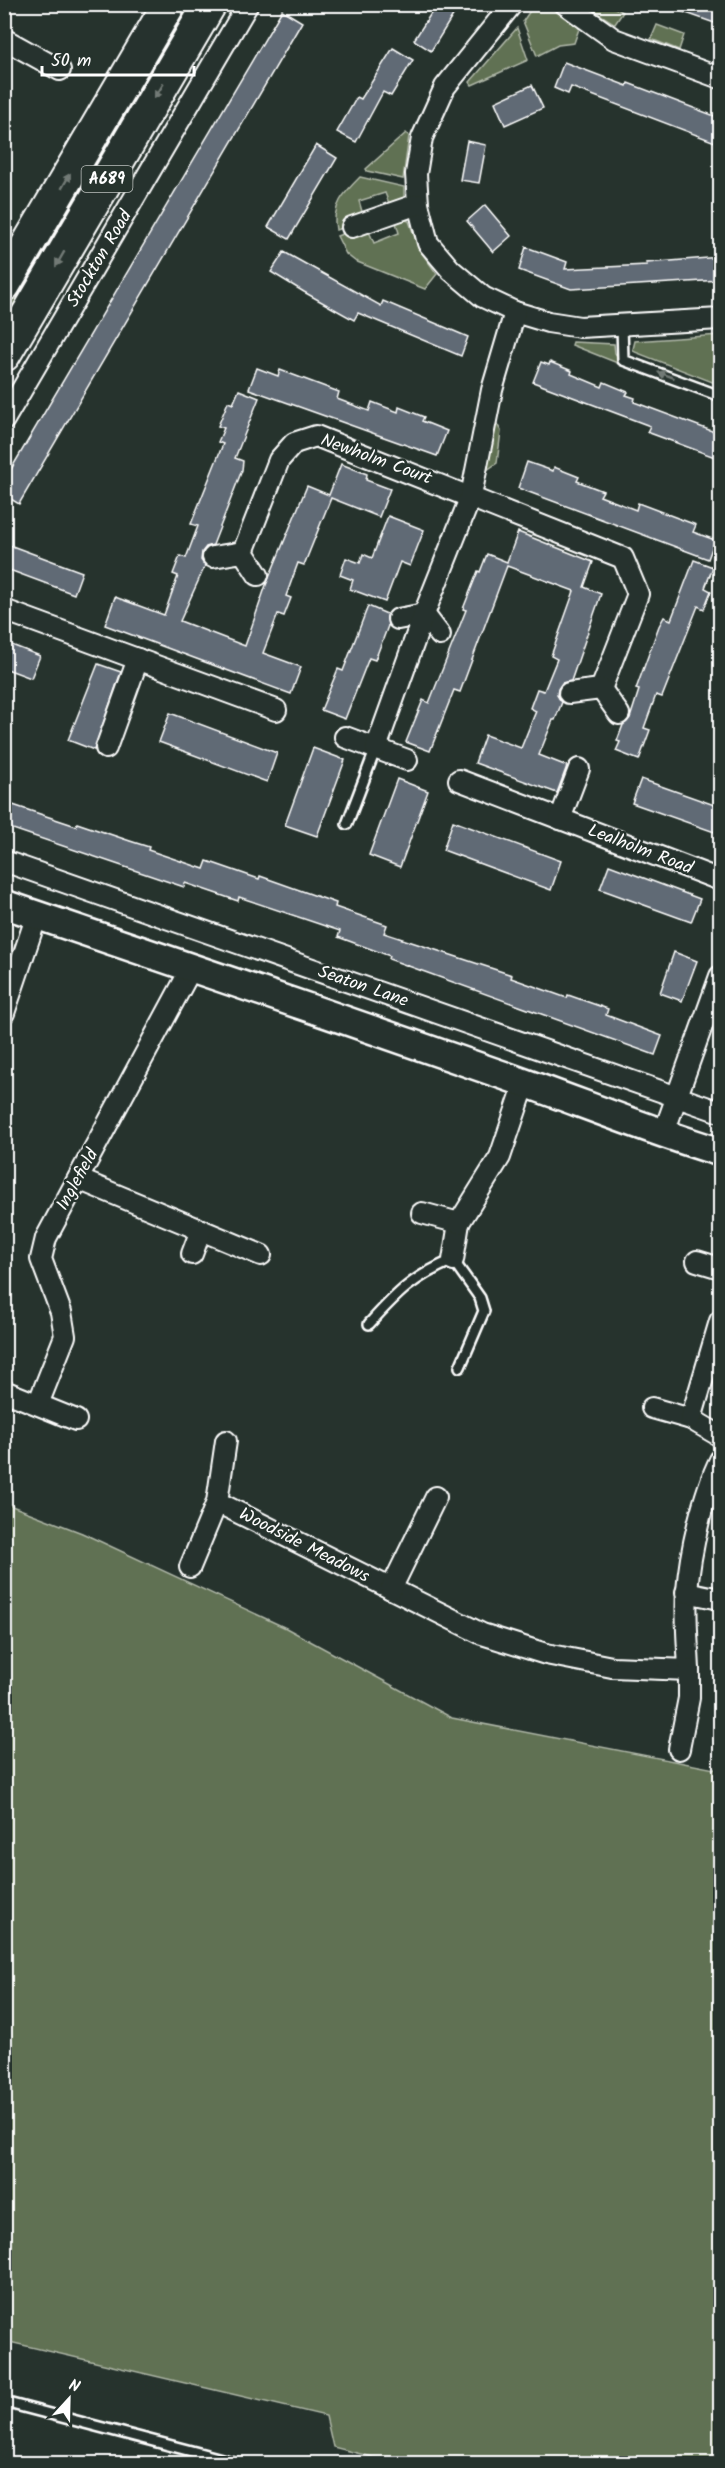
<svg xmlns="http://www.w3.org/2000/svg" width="725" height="2468" font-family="Kalam,sans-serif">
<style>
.green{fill:#617153;stroke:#b0b8a9;stroke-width:1.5}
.building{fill:#616a74;stroke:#fff;stroke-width:1.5}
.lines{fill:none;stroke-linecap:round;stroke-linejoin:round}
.service-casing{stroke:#fff;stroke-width:14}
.minor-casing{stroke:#fff;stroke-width:24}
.secondary-casing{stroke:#fff;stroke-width:32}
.trunk-casing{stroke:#fff;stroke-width:36}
.service{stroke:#26332d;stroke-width:9}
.minor{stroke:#26332d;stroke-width:20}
.secondary{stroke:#26332d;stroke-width:27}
.trunk{stroke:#26332d;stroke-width:32}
.oneway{fill:#727a76}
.labels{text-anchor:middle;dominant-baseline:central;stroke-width:5;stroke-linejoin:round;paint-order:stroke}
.shield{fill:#26332d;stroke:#bec2c0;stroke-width:1.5}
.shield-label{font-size:16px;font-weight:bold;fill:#fff}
.street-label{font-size:18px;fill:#fff;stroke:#26332d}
</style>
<rect width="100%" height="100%" fill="#26332d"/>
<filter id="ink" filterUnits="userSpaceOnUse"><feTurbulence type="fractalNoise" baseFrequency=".0167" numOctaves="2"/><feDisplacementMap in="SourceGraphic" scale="12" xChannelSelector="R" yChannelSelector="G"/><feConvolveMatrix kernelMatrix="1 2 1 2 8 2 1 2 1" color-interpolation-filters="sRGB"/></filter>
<g filter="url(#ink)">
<!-- green -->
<g class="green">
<polygon points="184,5 200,5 61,237 53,231"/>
<path d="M534 5C555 1 565 13 580 26L574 43 558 45 537 56 523 21Z"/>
<polygon points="585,5 609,5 623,12 615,24"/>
<polygon points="657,25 684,35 679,50 651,39"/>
<polygon points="517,28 528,60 472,85 470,82"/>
<polygon points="406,133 409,136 403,179 367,171 366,169"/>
<path d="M360 177 404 187V198L390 206 385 193 359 201 363 215 350 225 336 230C331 206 344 193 360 177Z"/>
<polygon points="399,218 409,221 419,249 437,274 425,289 355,261 346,254 337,236 353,230 368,229 374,243 399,233 395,219"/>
<polygon points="39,255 45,258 5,337 5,309 35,257"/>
<polygon points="720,335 720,385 635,352 633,349 635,341"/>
<polygon points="573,342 614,344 615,353 621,362 620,364 572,345"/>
<polygon points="494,419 501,431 497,463 487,470"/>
<polygon points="4,1503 82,1533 286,1628 452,1718 720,1770 720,2463 400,2464 333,2447 326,2416 5,2341"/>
</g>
<!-- building -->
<g class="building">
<polygon points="437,4 460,4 431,51 414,40"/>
<polygon points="670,4 720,4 720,25 669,7"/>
<polygon points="282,10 302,22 19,504 4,495 4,481"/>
<polygon points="393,48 413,60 391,96 383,92 356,142 337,132 357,97 361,99"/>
<polygon points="564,62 627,86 628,83 720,118 720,144 571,87 568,94 554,88"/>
<polygon points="532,85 543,108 505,125 495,102"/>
<polygon points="467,141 486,145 479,183 460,180"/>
<polygon points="316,145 337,158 289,239 268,227"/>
<polygon points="485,205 511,236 493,252 467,221"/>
<polygon points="526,247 567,262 565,269 647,265 646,263 720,257 720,280 571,289 519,270"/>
<polygon points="284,252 381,306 383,301 468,337 461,356 358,313 354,320 304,292 271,272"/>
<polygon points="541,362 549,365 550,362 572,371 571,374 602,387 604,382 628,392 626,395 635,398 634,402 720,434 720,459 647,432 650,426 533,382"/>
<polygon points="257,368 278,376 280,370 339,392 337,399 369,411 372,402 398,412 399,407 424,417 422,421 447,431 437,456 249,389"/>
<polygon points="239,390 259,398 235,458 243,461 242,470 213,545 206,547 202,552 201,560 205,566 180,621 245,646 266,585 307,486 329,495 341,464 367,474 366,480 390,489 379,517 331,498 304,565 298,563 286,596 291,598 284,616 278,614 263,653 301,667 291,694 105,625 115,597 164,615 178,576 173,574 180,556 186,558 198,526 191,524 223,444 218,442 224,428 218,426 228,402 233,404"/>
<polygon points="527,462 553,471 554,467 579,477 577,481 603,491 600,496 636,510 638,503 696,525 693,532 715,540 708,559 518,488"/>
<polygon points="388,516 424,530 410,566 400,562 385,602 350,589 353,580 340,575 346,558 360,563 363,554 372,558"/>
<polygon points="518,532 593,562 584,587 601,594 571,681 562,683 558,689 557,695 562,702 555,720 553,720 539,755 567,766 557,793 475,763 485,735 521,748 536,711 530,708 537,689 544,691 557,659 551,656 574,591 507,566 460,692 454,690 430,751 406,742 423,700 429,703 466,610 463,609 478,571 480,572 487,554 507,562"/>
<polygon points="4,543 82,572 74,594 4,568"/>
<polygon points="694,560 713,567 705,588 711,591 704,609 698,606 662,697 656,695 644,728 650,730 639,760 616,751 620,742 617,741 623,725 630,718 639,690 636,689 659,626 664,617 671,620"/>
<polygon points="368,606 387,614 388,626 375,660 369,658 345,719 321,710 338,669 343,671"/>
<polygon points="4,642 40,656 31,678 4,668"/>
<polygon points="98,664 121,672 94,750 68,740"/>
<polygon points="170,713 277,753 267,782 159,742"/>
<polygon points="313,748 345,760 317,836 285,825"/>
<polygon points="397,779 428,791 400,867 369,855"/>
<polygon points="641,779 720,807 720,834 632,803"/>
<polygon points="4,802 76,826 77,823 130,841 149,847 148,850 204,869 207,861 259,879 260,876 336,903 335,907 387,925 384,933 512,975 511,978 567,998 568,995 608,1009 606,1015 662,1036 655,1055 389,959 390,956 338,937 340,931 239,897 238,901 185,883 184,887 4,826"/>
<polygon points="453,821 561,861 551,890 443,850"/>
<polygon points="609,865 700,899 691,922 600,889"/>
<polygon points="674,952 697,961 682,1001 660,993"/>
</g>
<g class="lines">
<!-- service casing -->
<g class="service-casing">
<g id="service">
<polyline points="622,325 623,360 720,396"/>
<polyline points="347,824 376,748"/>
<path d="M369 1324C398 1292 413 1277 453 1260L480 1298 484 1311 460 1367"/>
<polyline points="4,2402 241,2464"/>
</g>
</g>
<!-- minor casing -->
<g class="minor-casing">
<g id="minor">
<polyline points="512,4 445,87 422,138 416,174 418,204 428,243 451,270 483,297 515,312 548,322 580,327 720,319"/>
<polyline points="565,4 614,39 720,78"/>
<polyline points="4,39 60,70"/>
<polyline points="352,227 418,204"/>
<polyline points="4,420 248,4"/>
<polyline points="243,552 279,460 294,443 316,436 623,558 638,594 601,689"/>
<polyline points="213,557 243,552 258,575"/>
<polyline points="4,610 276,710"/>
<polyline points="398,619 424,614 440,635"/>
<polyline points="569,693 601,689 619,714"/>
<polyline points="345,737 407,760"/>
<polyline points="106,748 138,659"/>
<polyline points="376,748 424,614 471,496 492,390 515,312"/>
<polyline points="459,780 720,880"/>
<polyline points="560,819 579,769"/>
<polyline points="4,861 720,1112"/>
<polyline points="4,1013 37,915"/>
<polyline points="663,1135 720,976"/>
<polyline points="78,1179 261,1255"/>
<polyline points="422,1213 459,1223 453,1260"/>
<polyline points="459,1223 500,1157 525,1083"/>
<polyline points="192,1254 201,1230"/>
<polyline points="697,1261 720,1268"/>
<polyline points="4,1391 76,1420"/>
<polyline points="38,1404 65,1336 61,1312 41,1259 46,1238 192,967"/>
<polyline points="652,1408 691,1419 720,1436"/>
<polyline points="691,1419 720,1321"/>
<path d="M217 1502 482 1634 546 1654 612 1667 689 1670C688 1644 685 1616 687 1591 690 1552 703 1494 720 1460"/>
<polyline points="190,1567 217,1502 226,1441"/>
<polyline points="391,1589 436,1497"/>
<polyline points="686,1592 720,1599"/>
<polyline points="679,1749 689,1698 689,1670"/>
</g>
</g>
<!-- secondary casing -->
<g class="secondary-casing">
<path id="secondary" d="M4 904C168 959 331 1015 494 1072 570 1098 644 1129 720 1152"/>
</g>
<!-- trunk casing -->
<g class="trunk-casing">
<g id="trunk">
<polyline points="4,285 169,4"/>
<polyline points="4,355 210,4"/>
</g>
</g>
<!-- service -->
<use href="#service" class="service"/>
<!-- minor -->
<use href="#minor" class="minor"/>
<!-- secondary -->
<use href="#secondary" class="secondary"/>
<!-- trunk -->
<use href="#trunk" class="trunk"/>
</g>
<!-- one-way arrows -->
<defs><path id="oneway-solid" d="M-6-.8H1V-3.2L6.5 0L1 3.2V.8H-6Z" transform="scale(1.5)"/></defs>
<g class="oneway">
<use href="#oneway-solid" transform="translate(159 91) rotate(121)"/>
<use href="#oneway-solid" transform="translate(66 181) rotate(-60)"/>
<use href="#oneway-solid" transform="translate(60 259) rotate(120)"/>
<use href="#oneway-solid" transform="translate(666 375) rotate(-160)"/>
</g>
</g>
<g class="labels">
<!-- shield labels -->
<rect class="shield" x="81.5" y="166" width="51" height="26" rx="4.5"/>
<g class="shield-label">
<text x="107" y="179">A689</text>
</g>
<!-- street labels -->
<g class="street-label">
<text transform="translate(100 259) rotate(-59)">Stockton Road</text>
<text transform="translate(376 460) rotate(20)">Newholm Court</text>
<text transform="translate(640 850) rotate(21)">Lealholm Road</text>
<text transform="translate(363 987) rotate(19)">Seaton Lane</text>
<text transform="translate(78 1180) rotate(-61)">Inglefield</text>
<text transform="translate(304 1546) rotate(27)">Woodside Meadows</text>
</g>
</g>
<!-- margin -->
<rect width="725" height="2468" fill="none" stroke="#26332d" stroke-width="24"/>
<rect x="12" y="12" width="701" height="2444" fill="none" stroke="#fff" stroke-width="2" filter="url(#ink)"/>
<!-- north arrow -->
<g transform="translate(69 2399) rotate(22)" stroke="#26332d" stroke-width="4.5" paint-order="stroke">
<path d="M0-4.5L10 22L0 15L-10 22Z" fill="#ffffff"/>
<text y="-9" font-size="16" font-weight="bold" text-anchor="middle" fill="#ffffff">N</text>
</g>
<!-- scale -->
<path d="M42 66v9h152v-9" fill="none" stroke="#ffffff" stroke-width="3"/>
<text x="51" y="66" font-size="18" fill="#ffffff" stroke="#26332d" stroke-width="4.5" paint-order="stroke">50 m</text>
</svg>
